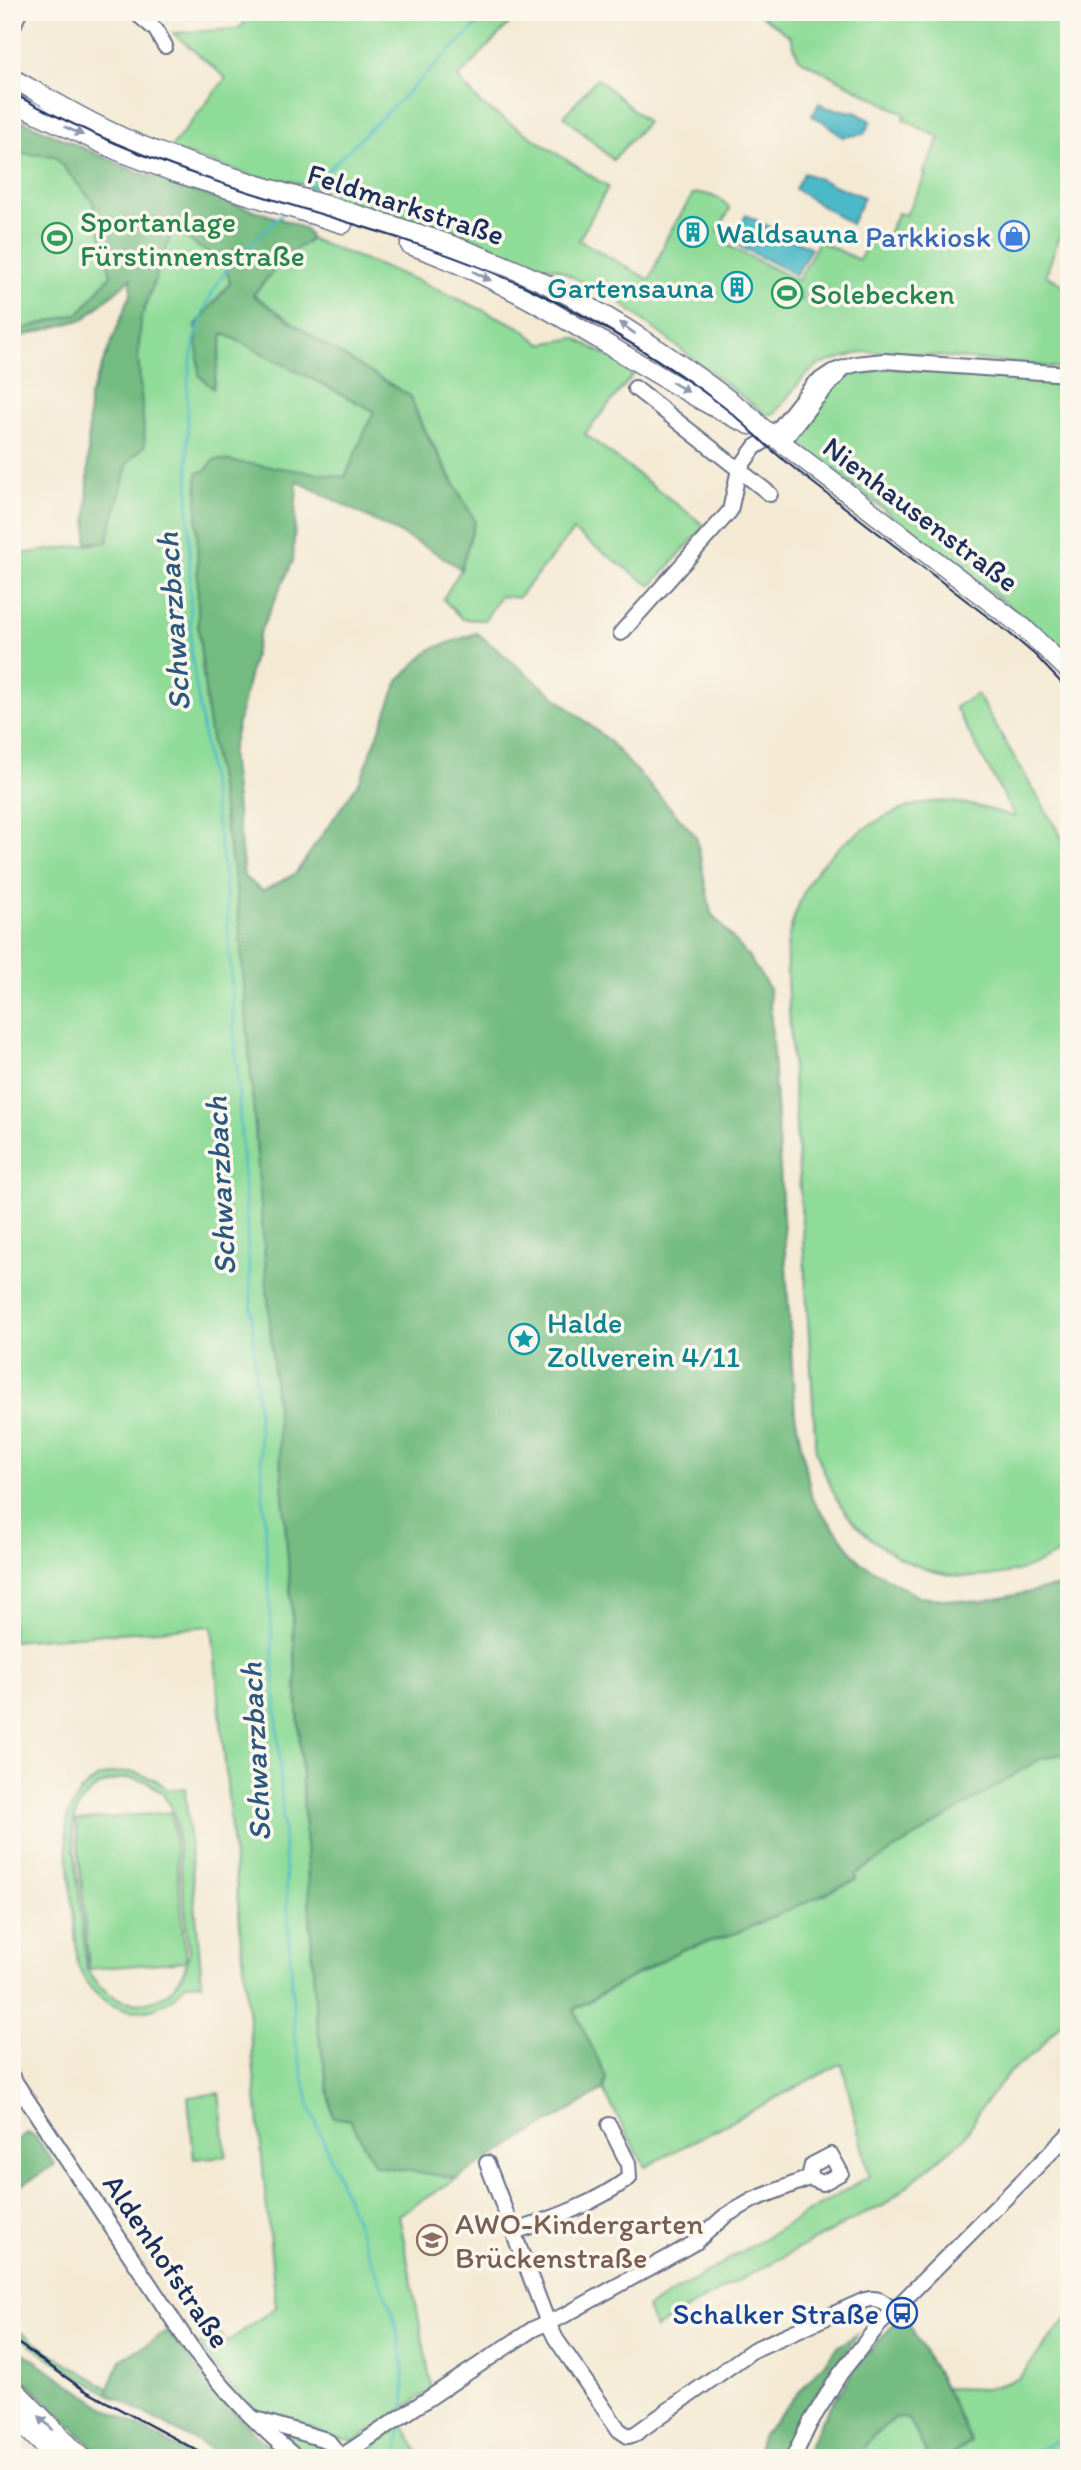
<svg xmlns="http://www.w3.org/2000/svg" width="1081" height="2470" font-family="Itim,sans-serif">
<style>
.green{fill:#8fdb98;stroke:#55857b;stroke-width:2;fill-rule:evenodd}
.forest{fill:#73bb80;stroke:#47756f;stroke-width:2}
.water{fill:#4cb9c7;stroke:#347492;stroke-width:2}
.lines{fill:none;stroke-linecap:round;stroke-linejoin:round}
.stream{stroke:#4cb9c7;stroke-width:2.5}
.minor-casing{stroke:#677087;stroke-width:18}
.major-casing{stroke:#677087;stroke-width:21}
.highway-casing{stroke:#677087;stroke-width:24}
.minor{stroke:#fff;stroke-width:14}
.major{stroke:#fff;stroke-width:18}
.highway{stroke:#fff;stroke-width:21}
.tram{stroke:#1b2f5e;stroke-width:2}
.rail{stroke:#1b2f5e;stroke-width:2.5}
.oneway{fill:#8d97ae}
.labels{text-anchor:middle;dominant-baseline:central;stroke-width:7;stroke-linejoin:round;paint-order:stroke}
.street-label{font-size:30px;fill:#1b2f5e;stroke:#fbf7ec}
.leisure-label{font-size:30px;fill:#27864d;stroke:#fbf7ec;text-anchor:start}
.culture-label{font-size:30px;fill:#0d838f;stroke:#fbf7ec;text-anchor:start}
.shop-label{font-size:30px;fill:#366cbe;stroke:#fbf7ec;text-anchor:end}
.education-label{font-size:30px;fill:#785e54;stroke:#fbf7ec;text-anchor:start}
.transit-label{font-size:30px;fill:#164399;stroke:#fbf7ec;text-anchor:end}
.water-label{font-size:32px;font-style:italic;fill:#2a587e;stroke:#fbf7ec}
</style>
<rect width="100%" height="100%" fill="#fbf7ec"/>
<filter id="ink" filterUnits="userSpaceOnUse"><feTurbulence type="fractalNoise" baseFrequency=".0143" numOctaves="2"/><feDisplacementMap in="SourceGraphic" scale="14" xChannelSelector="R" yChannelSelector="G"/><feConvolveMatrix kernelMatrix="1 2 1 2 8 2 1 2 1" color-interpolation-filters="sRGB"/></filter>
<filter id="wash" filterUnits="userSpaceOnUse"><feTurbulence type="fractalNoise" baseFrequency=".00686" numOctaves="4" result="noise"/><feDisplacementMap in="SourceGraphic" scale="28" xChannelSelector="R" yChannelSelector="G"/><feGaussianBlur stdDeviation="1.57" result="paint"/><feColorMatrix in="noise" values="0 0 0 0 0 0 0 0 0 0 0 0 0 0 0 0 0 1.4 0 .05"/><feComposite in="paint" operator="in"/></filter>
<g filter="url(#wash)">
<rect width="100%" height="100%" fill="#f4ead4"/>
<!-- green -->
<g class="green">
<path d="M247 12H520L458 78 481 104 608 187 579 240 650 280 667 237 693 194C705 191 723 198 730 209L718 231 727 236 723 243 798 281 819 241 859 260 873 235 885 240 898 213 906 215 926 175 923 174 940 138 903 119 905 114 799 59 790 36 756 12H1069V215L1066 216 1046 275 1069 288V369L897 352H863L818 365 802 379 775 413 766 415 618 301 554 267 542 268 341 203 329 192 285 180 279 185 170 149 226 78 173 33 236 29 243 25Z"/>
<polygon points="597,78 647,122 613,160 564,116"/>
<polygon points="12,153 54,155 93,202 111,275 80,313 12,332"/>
<polygon points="172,229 225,264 230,283 196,325 213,389 223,333 375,411 345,478 280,468 197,473 198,624 208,720 237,894 293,1625 316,2017 333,2117 351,2120 375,2165 457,2178 399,2215 432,2389 355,2441 328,2436 313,2428 257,2411 228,2384 199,2346 208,2334 216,2328 226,2342 228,2342 276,2307 212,1626 12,1641 12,555 107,542 128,462 145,445 138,358 141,318"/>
<polygon points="311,239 421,282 520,327 541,344 575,338 636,371 585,434 705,526 651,586 573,531 518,598 500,596 485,620 462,619 443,599 461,569 475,521 419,418 410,396 323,344 253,294 286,256"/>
<path d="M878 367 1069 381V655L1058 644 802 446 797 439C799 427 805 421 812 411 831 387 847 370 878 367Z"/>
<path d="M977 694 1069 850V1547C995 1595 909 1584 850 1518 834 1499 825 1474 816 1451L787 979C787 967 786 954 788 942 790 925 803 891 812 877 835 843 891 806 932 802 960 799 989 810 1015 817L955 707Z"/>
<polygon points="1069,1753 1069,2014 1038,2050 1010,2072 980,2109 966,2136 882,2207 867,2212 702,2300 655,2329 647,2308 869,2176 842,2063 645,2167 603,2090 606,2077 574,2010 681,1950 734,1934 1041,1758"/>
<path d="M133 1772 156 1780 168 1790 185 1788 202 1983 186 1984C153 2028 97 2015 78 1966L66 1832 68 1815 80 1792 97 1778 114 1773ZM131 1778 148 1782 163 1794 175 1815 189 1952C181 2012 115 2020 87 1969L73 1832C74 1798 98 1779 131 1778Z"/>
<polygon points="172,1812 186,1961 89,1969 76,1821"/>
<polygon points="219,2093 226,2156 194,2159 188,2097"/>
<polygon points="1069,2316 1069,2452 1061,2458 949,2458 970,2440 945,2388 986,2389 1018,2379"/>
<polygon points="12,2326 46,2350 110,2389 107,2393 43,2354 12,2331"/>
<polygon points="895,2417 909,2419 929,2458 829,2458 848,2452 861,2452 871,2438"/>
<polygon points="404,2425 421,2458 356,2458"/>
<path d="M277 2430 323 2444 330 2455C310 2466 291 2441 277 2430Z"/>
</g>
<!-- forest -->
<g class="forest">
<polygon points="12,116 132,170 292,223 306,230 311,239 286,256 253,295 323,344 410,396 423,429 475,521 461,569 428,548 297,481 293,561 259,634 231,753 244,877 263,891 295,874 361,779 399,679 431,649 477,633 608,740 696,836 711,913 748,956 769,988 795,1414 812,1499 860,1562 919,1597 981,1602 1069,1584 1069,1753 1041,1758 856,1874 856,1880 734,1934 681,1950 574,2009 606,2077 603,2090 457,2178 375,2166 351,2120 333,2117 316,2017 293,1625 237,894 208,720 198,624 197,473 205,471 215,459 345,477 374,411 223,333 213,389 199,375 196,325 230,283 225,264 173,230 141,318 138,358 145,445 128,462 107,542 87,543 89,398 131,293 131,278 84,319 12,339 12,332 80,313 111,275 93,202 54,156 12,153"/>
<polygon points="27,2133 36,2137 55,2165 12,2191 12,2143"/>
<polygon points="903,2313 945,2388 970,2441 949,2458 929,2458 909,2419 895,2417 871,2438 861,2452 847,2452 829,2458 803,2458 823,2418 855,2369"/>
<path d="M168 2331C202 2377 237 2420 281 2458H228L107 2393 121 2360Z"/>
<polygon points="859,2332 814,2397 781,2458 755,2458 763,2434 838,2347"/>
<polygon points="12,2345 101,2405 195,2458 106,2458 100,2454 12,2368"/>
</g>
<!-- water -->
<g class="water">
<polygon points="819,103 828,108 855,112 871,121 864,134 842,137 823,121 812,116"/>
<polygon points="804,173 864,197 851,224 795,189"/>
<polygon points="746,215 811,248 796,275 732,242"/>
<path d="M782 283 791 288 794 287 800 293 799 298 802 299 800 302 788 300 777 303C773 297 772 290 777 285Z"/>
</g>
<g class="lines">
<!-- stream -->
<g class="stream">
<polyline points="304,193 490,12"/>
<path d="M284 212C268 228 249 244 234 261 202 298 189 349 187 397L191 652 225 878 280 1768 295 2041 309 2105 392 2311C401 2343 406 2374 404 2407"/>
<polyline points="397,2458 401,2424"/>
<polyline points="1023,2458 1069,2434"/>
</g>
</g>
</g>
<g filter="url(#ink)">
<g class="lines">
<!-- minor casing -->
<g class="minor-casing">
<g id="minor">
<polyline points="135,12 156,30 165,46"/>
<polyline points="12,29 19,12"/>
<polyline points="635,388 770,494"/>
<polyline points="782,443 814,401 840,373"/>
<polyline points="621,633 730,511 739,469 755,447 773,436 814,384 832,372 856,364 884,361 1069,374"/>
<path d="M12 2077 191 2347C223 2389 256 2425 297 2458"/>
<path d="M487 2163 548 2323 556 2339 619 2430 628 2436 635 2434 753 2350 865 2300C878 2297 883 2301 892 2310"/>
<path d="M514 2232C554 2218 594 2204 629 2178L628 2163 609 2125"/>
<polyline points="255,2419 323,2439 329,2442 341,2457"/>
<polyline points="339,2458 533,2329 565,2315 696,2242 725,2216 753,2200 809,2178 823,2183 841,2173 831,2155 812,2165 809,2178"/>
<polyline points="793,2458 810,2423 840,2374 878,2326 1069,2134"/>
</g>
</g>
<!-- major casing -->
<g class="major-casing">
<g id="major">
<path d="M12 78C58 104 103 131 153 150 281 198 421 224 544 283 619 319 686 367 752 417L760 426 1024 628 1069 671"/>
<polyline points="12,102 118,151 176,173 343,224"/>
<path d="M410 245C494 274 571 323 647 368 680 388 714 409 750 425"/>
</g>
</g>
<!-- highway casing -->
<g class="highway-casing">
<g id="highway">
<polyline points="12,2389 80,2458"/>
<polyline points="12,2412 58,2458"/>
</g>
</g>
<!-- minor -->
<use href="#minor" class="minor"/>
<!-- major -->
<use href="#major" class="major"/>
<!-- highway -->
<use href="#highway" class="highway"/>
<!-- tram -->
<path class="tram" d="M12 93C80 130 150 160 224 184 326 218 430 242 528 288 597 321 665 361 725 408 746 424 764 445 785 461 859 519 934 576 1009 633L1035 655 1069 691"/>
<!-- rail -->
<polyline class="rail" points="12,2339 84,2390 211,2458"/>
</g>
<!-- one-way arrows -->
<defs><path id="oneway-solid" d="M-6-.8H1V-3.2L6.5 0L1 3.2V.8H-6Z" transform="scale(1.75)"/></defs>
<g class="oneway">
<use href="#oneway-solid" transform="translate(74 131) rotate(24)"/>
<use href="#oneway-solid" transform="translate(482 276) rotate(27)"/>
<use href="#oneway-solid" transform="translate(627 328) rotate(-145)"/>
<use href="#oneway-solid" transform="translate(680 387) rotate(31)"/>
<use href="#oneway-solid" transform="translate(46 2423) rotate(-135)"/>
</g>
</g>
<!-- icons -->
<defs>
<g id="building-ring" transform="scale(1.575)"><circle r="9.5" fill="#fbf7ec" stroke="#0f9aa8" stroke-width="1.5"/><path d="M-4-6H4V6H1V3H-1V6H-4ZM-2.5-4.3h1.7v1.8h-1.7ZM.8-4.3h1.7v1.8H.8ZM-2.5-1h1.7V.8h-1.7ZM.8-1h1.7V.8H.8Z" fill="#0f9aa8"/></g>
<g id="shop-ring" transform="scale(1.575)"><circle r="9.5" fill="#fbf7ec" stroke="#3f7fe0" stroke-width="1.5"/><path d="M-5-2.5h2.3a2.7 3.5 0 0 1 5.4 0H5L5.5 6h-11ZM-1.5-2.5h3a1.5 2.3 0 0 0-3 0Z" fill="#3f7fe0"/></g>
<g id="stadium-ring" transform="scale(1.575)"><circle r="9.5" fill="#fbf7ec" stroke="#2e9e5b" stroke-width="1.5"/><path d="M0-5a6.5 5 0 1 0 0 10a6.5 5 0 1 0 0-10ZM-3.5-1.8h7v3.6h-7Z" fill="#2e9e5b"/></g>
<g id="sight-ring" transform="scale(1.575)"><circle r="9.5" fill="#fbf7ec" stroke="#0f9aa8" stroke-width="1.5"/><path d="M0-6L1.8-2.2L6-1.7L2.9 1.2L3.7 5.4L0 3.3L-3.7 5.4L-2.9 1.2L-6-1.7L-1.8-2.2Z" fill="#0f9aa8"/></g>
<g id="school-ring" transform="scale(1.575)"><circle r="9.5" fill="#fbf7ec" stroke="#8d6e63" stroke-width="1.5"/><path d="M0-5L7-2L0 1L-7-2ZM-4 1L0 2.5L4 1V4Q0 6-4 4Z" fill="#8d6e63"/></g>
<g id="bus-ring" transform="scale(1.575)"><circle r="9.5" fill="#fbf7ec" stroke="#1a4fb4" stroke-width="1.5"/><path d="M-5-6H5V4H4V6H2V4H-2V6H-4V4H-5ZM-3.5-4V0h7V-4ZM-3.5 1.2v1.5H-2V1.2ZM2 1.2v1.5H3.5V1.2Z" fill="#1a4fb4"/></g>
</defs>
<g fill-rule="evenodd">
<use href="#building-ring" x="693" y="232"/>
<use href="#shop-ring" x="1014" y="236"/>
<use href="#stadium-ring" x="57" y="238"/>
<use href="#building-ring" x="737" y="287"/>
<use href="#stadium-ring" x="787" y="293"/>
<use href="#sight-ring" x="524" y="1339"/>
<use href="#school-ring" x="432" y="2240"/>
<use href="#bus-ring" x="902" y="2313"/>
</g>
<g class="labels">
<!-- street labels -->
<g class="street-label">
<text transform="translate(406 204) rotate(18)">Feldmarkstraße</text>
<text transform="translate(921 514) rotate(37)">Nienhausenstraße</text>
<text transform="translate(167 2261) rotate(56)">Aldenhofstraße</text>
</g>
<!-- leisure labels -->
<g class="leisure-label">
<text x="80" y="221">Sportanlage<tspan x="80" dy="34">Fürstinnenstraße</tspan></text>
<text x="810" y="293">Solebecken</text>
</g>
<!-- culture labels -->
<g class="culture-label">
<text x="716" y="232">Waldsauna</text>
<text x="714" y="287" text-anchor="end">Gartensauna</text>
<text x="547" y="1322">Halde<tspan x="547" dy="34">Zollverein 4/11</tspan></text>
</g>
<!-- shop labels -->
<g class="shop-label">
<text x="991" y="236">Parkkiosk</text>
</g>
<!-- education labels -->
<g class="education-label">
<text x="455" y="2223">AWO-Kindergarten<tspan x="455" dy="34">Brückenstraße</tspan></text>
</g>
<!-- transit labels -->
<g class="transit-label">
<text x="879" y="2313">Schalker Straße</text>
</g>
<!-- water labels -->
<g class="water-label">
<text transform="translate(173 622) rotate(-94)">Schwarzbach</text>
<text transform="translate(220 1186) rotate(-93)">Schwarzbach</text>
<text transform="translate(255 1752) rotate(-93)">Schwarzbach</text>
</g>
</g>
<!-- margin -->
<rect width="1081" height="2470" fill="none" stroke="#fbf7ec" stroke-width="42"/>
</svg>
